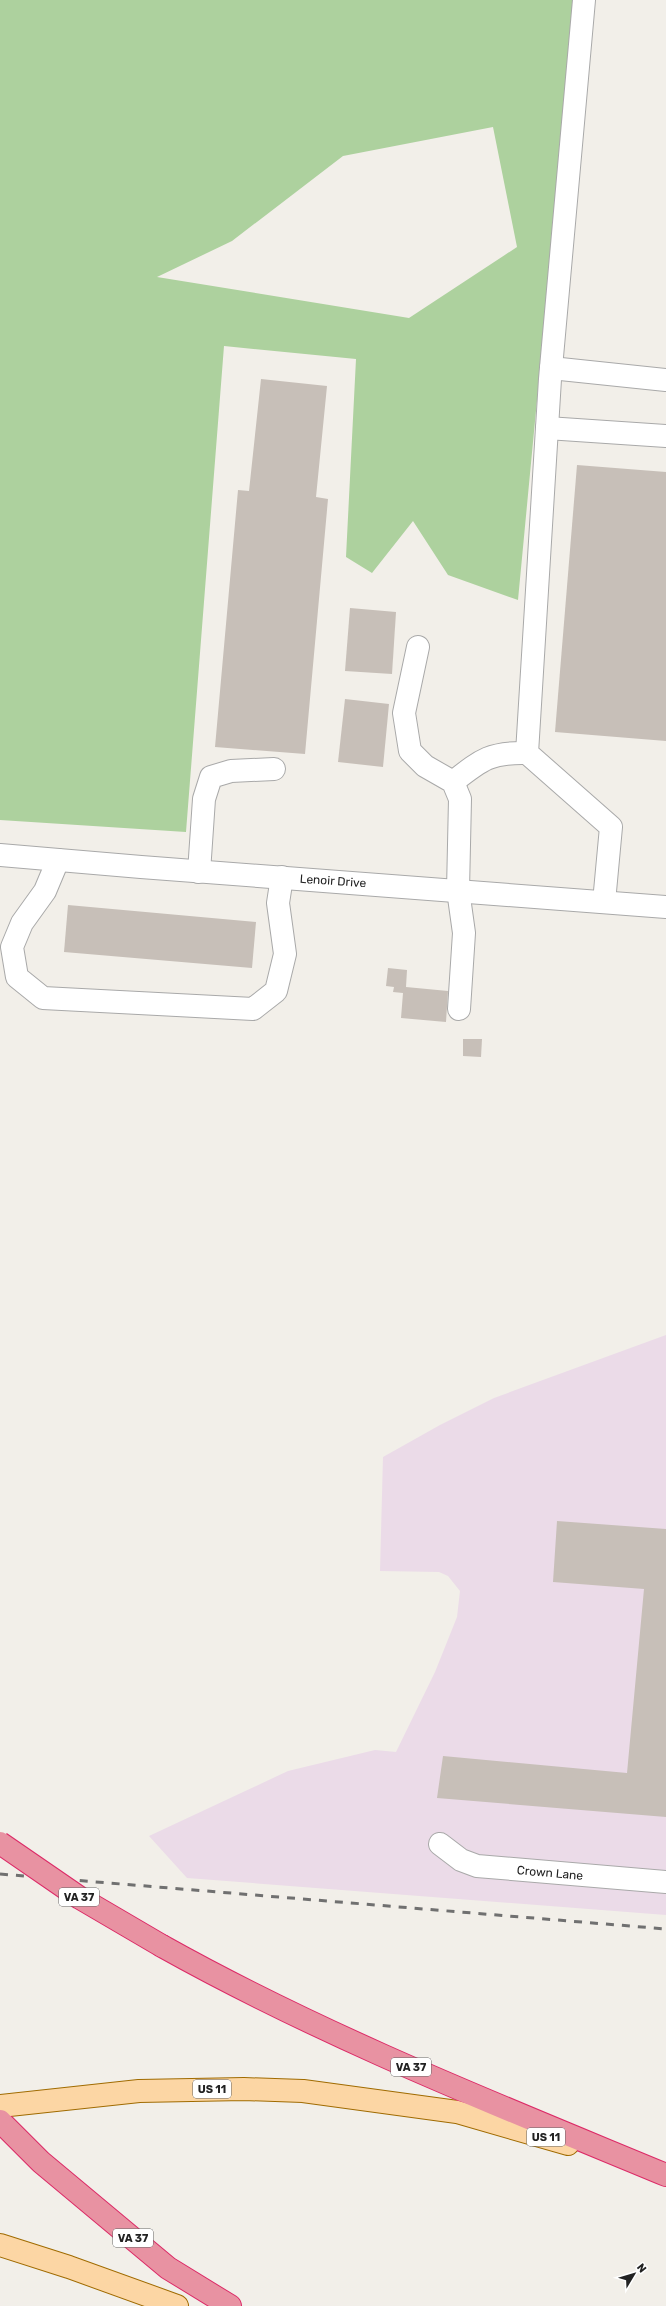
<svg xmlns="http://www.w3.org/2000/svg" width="666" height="2306" font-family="Rubik,sans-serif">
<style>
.industrial{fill:#ebdbe8}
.forest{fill:#add19e;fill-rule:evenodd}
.building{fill:#c7bfb8}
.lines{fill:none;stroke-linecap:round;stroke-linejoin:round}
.minor-casing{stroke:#a9a9a9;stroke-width:24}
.major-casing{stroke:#a06b00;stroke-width:24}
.highway-casing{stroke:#dc2a67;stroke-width:24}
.minor{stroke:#fff;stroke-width:22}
.major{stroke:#fcd6a4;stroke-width:22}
.highway{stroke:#e892a2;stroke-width:22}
.rail{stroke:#707070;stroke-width:3;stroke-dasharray:8 8;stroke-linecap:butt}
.highway-bridge-casing{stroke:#dc2a67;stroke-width:24;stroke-linecap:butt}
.highway-bridge{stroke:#e892a2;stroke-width:22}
.labels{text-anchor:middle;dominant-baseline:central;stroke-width:3.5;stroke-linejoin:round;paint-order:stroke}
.shield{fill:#fff;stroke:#646464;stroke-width:1}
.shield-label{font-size:11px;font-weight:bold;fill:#222}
.street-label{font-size:12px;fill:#222;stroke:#fff}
</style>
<rect width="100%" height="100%" fill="#f2efe9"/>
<!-- industrial -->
<polygon class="industrial" points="666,1335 666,1915 187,1878 149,1836 288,1771 375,1750 396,1752 435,1672 457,1617 460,1591 448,1576 439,1572 380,1571 383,1457 440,1425 494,1398"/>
<!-- forest -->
<path class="forest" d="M0 0H575L518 600 448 575 413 521 372 573 346 557 356 359 224 346 186 832 0 820ZM493 127 517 247 409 318 157 277 232 241 343 156Z"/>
<!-- building -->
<g class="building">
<polygon points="261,379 327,386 316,497 328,499 305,754 215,747 238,490 249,491"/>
<polygon points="577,465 666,472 666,741 555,732"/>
<polygon points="350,608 396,612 392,674 345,671"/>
<polygon points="345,699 389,704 383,767 338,762"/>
<polygon points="68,905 256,922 252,968 64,952"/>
<polygon points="388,968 407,970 406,987 448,991 446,1022 401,1018 403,993 393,992 394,987 386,986"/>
<polygon points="463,1039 482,1039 481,1057 463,1056"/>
<polygon points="557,1521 666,1529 666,1817 437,1798 443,1756 627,1773 644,1589 553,1582"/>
</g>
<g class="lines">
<!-- minor casing -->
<g class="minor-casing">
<g id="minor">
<polyline points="584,0 550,379 527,753 611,827 604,902"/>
<polyline points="551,368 666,380"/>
<polyline points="547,428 666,436"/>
<polyline points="418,647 404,713 410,751 425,766 453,782 460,799 458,890 464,933 459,1009"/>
<path d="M453 782C481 760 490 752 527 753"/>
<polyline points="0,855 141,867 666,907"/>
<polyline points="58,860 45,891 22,923 12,947 17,977 43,998 253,1009 276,991 285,954 278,903 282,877"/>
<polyline points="199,872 204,799 211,777 231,771 274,769"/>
<polyline points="440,1844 461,1860 477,1866 666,1882"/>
</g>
</g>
<!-- major casing -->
<g class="major-casing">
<g id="major">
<polyline points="0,2106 139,2091 244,2089 303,2091 457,2112 568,2144"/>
<polyline points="0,2245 69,2267 177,2306"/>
</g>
</g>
<!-- highway casing -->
<g class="highway-casing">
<g id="highway">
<path d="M162 1946C323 2036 495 2104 666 2175"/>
<polyline points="0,2121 41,2162 168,2268 230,2306"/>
</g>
</g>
<!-- minor -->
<use href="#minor" class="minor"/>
<!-- major -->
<use href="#major" class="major"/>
<!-- highway -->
<use href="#highway" class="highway"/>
<!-- rail -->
<polyline class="rail" points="0,1874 666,1929"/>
<!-- highway-bridge casing -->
<g class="highway-bridge-casing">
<polyline id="highway-bridge" points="0,1843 80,1898 162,1946"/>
</g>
<!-- highway-bridge -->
<use href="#highway-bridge" class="highway-bridge"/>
</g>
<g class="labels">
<!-- shield labels -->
<g class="shield">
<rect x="59" y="1888" width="40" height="18" rx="3"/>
<rect x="391" y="2058" width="40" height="18" rx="3"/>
<rect x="193" y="2080" width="38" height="18" rx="3"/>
<rect x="527" y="2128" width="38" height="18" rx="3"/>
<rect x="113" y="2229" width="40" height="18" rx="3"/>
</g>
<g class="shield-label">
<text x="79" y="1897">VA 37</text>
<text x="411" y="2067">VA 37</text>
<text x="212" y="2089">US 11</text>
<text x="546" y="2137">US 11</text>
<text x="133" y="2238">VA 37</text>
</g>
<!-- street labels -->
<g class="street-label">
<text transform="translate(333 881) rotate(4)">Lenoir Drive</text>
<text transform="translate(550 1873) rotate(5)">Crown Lane</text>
</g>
</g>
<!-- north arrow -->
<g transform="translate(634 2274) rotate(52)" stroke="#ffffff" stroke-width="3" paint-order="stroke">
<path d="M0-3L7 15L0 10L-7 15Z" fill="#222222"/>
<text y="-6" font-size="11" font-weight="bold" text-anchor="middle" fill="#222222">N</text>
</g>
</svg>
